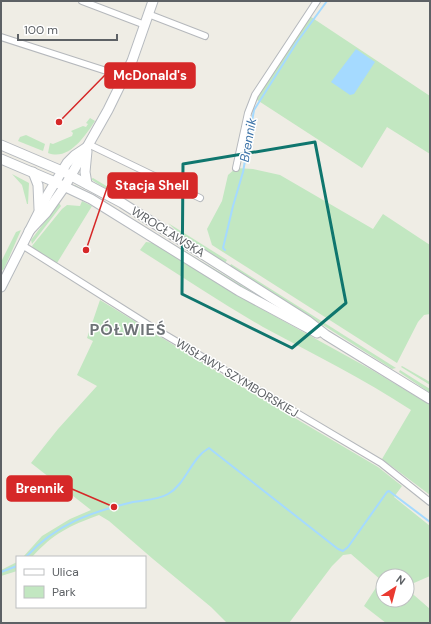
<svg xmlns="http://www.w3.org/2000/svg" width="431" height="624" font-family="'DM Sans',sans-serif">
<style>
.green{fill:#c2e7c1}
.water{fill:#a5daff}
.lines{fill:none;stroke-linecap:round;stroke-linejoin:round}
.stream{stroke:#a5daff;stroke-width:2}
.minor-casing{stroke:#b5b8bc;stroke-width:8}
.secondary-casing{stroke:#b6babf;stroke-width:11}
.minor{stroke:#fff;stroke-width:6}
.secondary{stroke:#fff;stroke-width:9}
.marked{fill:none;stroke:#0f766e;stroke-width:3;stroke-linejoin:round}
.labels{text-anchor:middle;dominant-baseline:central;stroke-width:3;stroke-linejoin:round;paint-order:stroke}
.street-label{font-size:12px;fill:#5d6165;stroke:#fff}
.water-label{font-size:13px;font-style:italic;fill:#3e75a9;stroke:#fff}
.district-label{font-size:16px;font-weight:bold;letter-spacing:1px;fill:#6e7377;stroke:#fff}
.leader{fill:none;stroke:#d62828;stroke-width:1.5}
.callout-dot{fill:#d62828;stroke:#fff;stroke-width:1.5}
.callout{fill:#d62828;stroke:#d62828;stroke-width:1.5}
.callout-label{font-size:13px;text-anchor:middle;font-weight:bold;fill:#fff}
</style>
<rect width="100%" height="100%" fill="#efede5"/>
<!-- green -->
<g class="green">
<polygon points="308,15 430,96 430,154 387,127 362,168 254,98"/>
<path d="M90 118 95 121C85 136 69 161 48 153L50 143 53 144 72 136 73 133 71 131 83 126 86 127 88 124 86 123Z"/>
<polygon points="26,135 45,144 43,151 18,141 20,137"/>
<polygon points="236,168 253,169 280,175 373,229 383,214 430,245 430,314 424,315 418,322 397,363 212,245 207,229 222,201 228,175"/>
<polygon points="12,174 29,183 28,204 27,204 22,185"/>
<polygon points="93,178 123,196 122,198 95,182 91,179"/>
<polygon points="75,185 289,314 256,296 127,216 74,186"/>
<polygon points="82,201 92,206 57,263 34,249 32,246 62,209 67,205 80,206"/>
<polygon points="59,203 61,206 32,244 31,240"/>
<polygon points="168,223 227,260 225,263 180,234"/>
<polygon points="21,230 4,269 1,271 1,262 16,232"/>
<path d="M146 242 154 243 233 293 372 370 430 405V495L382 459 411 410C364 379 313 354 263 327 221 303 181 276 140 250Z"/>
<polygon points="231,264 396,368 392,369 230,266"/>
<path d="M100 300 254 394 378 467 402 486 394 497 430 526V576L407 586V576H383V600H407V589L430 609V623H386L364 606 381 580 351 554 343 555 332 566 289 623H227L211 607 153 559 109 521 99 515C69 526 54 533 32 557H23L42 536 70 519 91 510 31 463 58 429 97 386 77 375 93 341 87 338Z"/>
<polygon points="402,366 430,382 430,385 401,367"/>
<polygon points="400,370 430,389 430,393 399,372"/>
<polygon points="17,562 17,571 1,576 1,570"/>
</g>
<!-- water -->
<polygon class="water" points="356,49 375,62 354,94 350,95 331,82"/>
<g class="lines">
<!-- stream -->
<g class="stream">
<polyline points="225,250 223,248 233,206 243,172 254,110 297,42 327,1"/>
<path d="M26 557C56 524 91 512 133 502 144 500 158 500 168 494 186 484 191 458 209 448L338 549 343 551 348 547 387 492 389 491 430 522"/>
<polyline points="1,572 17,566"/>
</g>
<!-- minor casing -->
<g class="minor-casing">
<g id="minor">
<polyline points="82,1 145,25"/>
<polyline points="148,14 205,36"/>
<polyline points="1,37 125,77"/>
<polyline points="88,144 200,198"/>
<polyline points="236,168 248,113 255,95 317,1"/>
<polyline points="22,245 147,324 381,463 430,502"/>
</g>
</g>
<!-- secondary casing -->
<g class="secondary-casing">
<g id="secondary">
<polyline points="1,145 62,171 122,203 308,321 326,335 430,399"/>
<polyline points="87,151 85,172 87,184"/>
<polyline points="1,159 55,182 91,199 239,291 317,333"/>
<polyline points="33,172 38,185 39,209"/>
<polyline points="29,231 46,213 65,186 108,110 132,61 153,1"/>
<polyline points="1,287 48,194 67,163 75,155 87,147"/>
</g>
</g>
<!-- minor -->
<use href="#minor" class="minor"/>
<!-- secondary -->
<use href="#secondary" class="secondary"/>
</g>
<!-- marked area -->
<path class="marked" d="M315 142 346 303 292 348 182 294 183 164Z"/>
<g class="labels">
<!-- street labels -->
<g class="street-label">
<text transform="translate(168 232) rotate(32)">WROCŁAWSKA</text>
<text transform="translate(237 378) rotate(31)">WISŁAWY SZYMBORSKIEJ</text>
</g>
<!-- water labels -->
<g class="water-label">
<text transform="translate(248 140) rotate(-80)">Brennik</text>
</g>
<!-- district labels -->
<g class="district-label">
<text x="128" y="329">PÓŁWIEŚ</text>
</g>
</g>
<!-- callouts -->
<path class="leader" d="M59 122L105 75M86 250L108 185M114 507L72 489"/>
<g class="callout-dot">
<circle cx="59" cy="122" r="4"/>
<circle cx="86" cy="250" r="4"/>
<circle cx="114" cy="507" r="4"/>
</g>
<g class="callout">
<rect x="105" y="63" width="90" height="25" rx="4"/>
<rect x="108" y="173" width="89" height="25" rx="4"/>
<rect x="7" y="476" width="65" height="25" rx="4"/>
</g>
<g class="callout-label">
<text x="150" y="80">McDonald's</text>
<text x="152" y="190">Stacja Shell</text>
<text x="40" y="493">Brennik</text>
</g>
<!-- border -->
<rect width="431" height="624" fill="none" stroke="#5d6165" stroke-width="4"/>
<!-- legend -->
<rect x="16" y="556" width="130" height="52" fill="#ffffff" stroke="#bec0c1"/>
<rect x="24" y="569" width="20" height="6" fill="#ffffff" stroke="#bec0c1"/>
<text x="52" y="576" font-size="12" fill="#5d6165">Ulica</text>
<rect x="24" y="586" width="20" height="12" fill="#c2e7c1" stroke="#bec0c1"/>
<text x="52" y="596" font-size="12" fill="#5d6165">Park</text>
<!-- north arrow -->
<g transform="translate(395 588) rotate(36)"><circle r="19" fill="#ffffff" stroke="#bec0c1"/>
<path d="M0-3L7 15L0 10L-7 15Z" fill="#ea3a30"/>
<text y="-6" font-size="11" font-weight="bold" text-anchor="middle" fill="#5d6165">N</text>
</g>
<!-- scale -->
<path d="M18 34v6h99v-6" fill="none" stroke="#5d6165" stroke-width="2"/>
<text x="24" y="34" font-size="12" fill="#5d6165" stroke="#ffffff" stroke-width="3" paint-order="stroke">100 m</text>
</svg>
